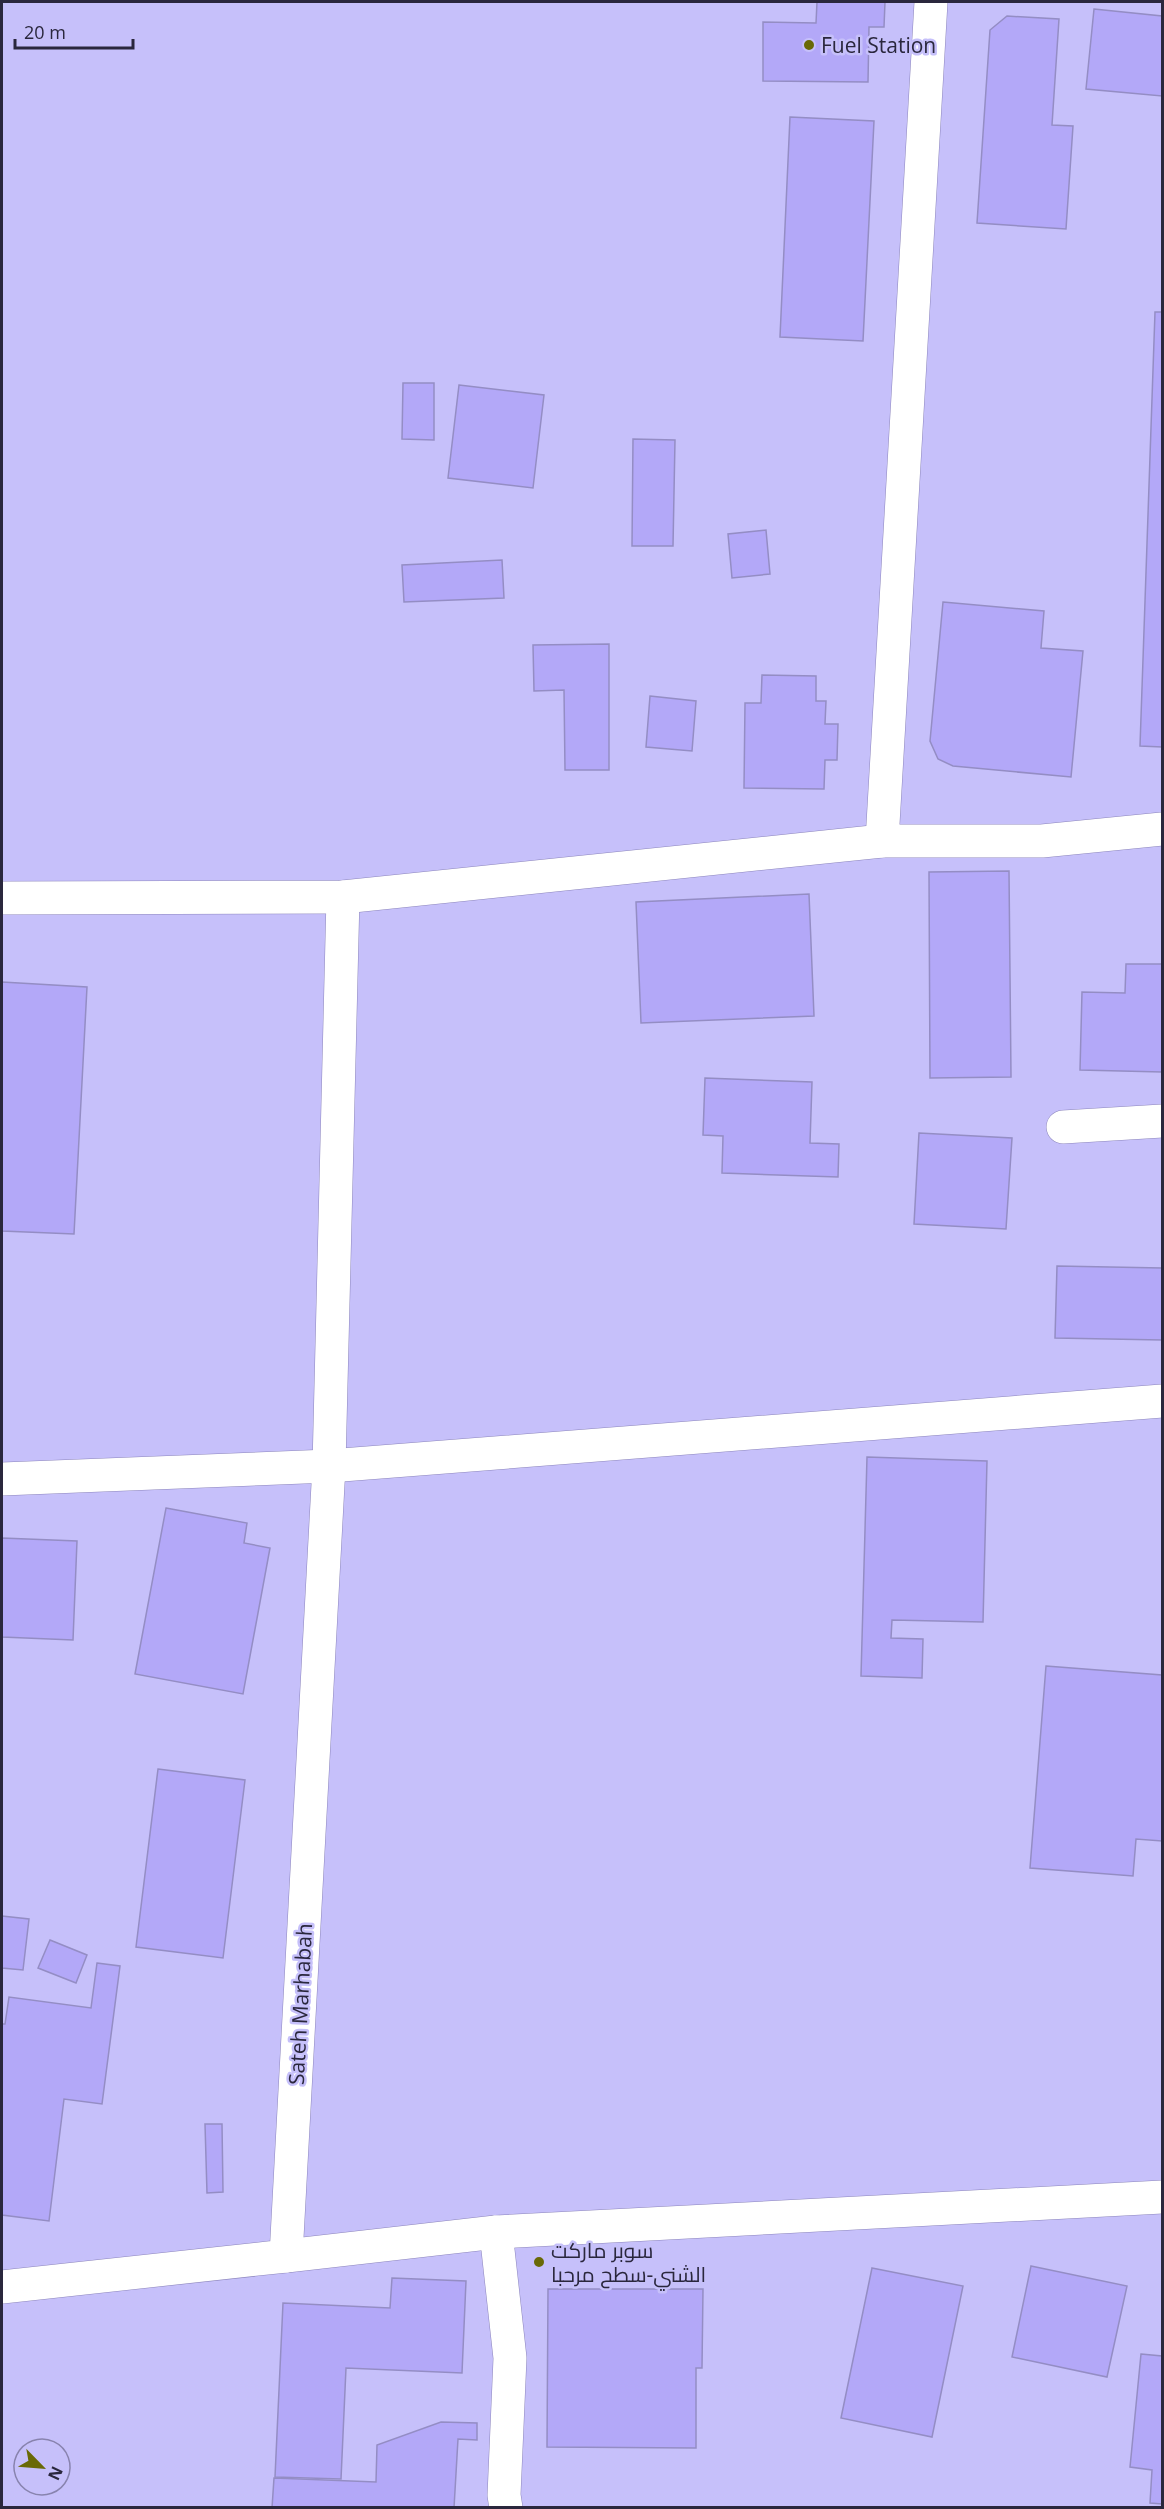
<svg xmlns="http://www.w3.org/2000/svg" width="1164" height="2509" font-family="'Open Sans',Cairo,sans-serif">
<style>
.building{fill:#b3a8f8;stroke:#948dc4;stroke-width:1.5}
.lines{fill:none;stroke-linecap:round;stroke-linejoin:round}
.street-casing{stroke:#8c85bc;stroke-width:34}
.street{stroke:#fff;stroke-width:33}
.poi-dot{fill:#696906;stroke:#c6c0fa;stroke-width:2}
.labels{text-anchor:middle;dominant-baseline:central;stroke-width:5;stroke-linejoin:round;paint-order:stroke}
.poi-label{font-size:21px;fill:#2a273d;stroke:#c6c0fa;text-anchor:start}
.street-label{font-size:21px;fill:#2a273d;stroke:#c6c0fa}
</style>
<rect width="100%" height="100%" fill="#c6c0fa"/>
<!-- building -->
<g class="building">
<polygon points="817,2 885,2 884,27 869,27 868,82 763,81 763,22 816,23"/>
<polygon points="1094,9 1162,16 1162,96 1086,89"/>
<polygon points="1007,16 1059,19 1052,125 1073,126 1066,229 977,223 990,30"/>
<polygon points="790,117 874,121 863,341 780,337"/>
<polygon points="1155,312 1162,312 1162,747 1140,746"/>
<polygon points="403,383 434,383 434,440 402,439"/>
<polygon points="459,385 544,395 533,488 448,478"/>
<polygon points="633,439 675,440 673,546 632,546"/>
<polygon points="766,530 770,574 732,578 728,534"/>
<polygon points="502,560 504,598 404,602 402,565"/>
<polygon points="943,602 1044,611 1041,648 1083,651 1071,777 953,766 938,759 930,741"/>
<polygon points="609,644 609,770 565,770 564,690 534,691 533,645"/>
<polygon points="762,675 816,676 816,701 826,701 825,724 838,724 837,760 825,760 824,789 744,788 745,703 761,703"/>
<polygon points="650,696 696,701 692,751 646,747"/>
<polygon points="1009,871 1011,1077 930,1078 929,872"/>
<polygon points="809,894 814,1016 641,1023 636,902"/>
<polygon points="1126,964 1162,964 1162,1072 1080,1070 1082,992 1125,993"/>
<polygon points="2,982 87,987 74,1234 2,1231"/>
<polygon points="705,1078 812,1082 810,1143 839,1144 838,1177 722,1173 723,1136 703,1135"/>
<polygon points="919,1133 1012,1138 1006,1229 914,1224"/>
<polygon points="1057,1266 1162,1268 1162,1340 1055,1338"/>
<polygon points="867,1457 987,1461 983,1622 892,1620 891,1638 923,1639 922,1678 861,1676"/>
<polygon points="166,1508 247,1523 244,1543 270,1548 243,1694 135,1674"/>
<polygon points="2,1538 77,1541 73,1640 2,1637"/>
<polygon points="1046,1666 1162,1675 1162,1841 1136,1839 1133,1876 1030,1868"/>
<polygon points="158,1769 245,1780 223,1958 136,1947"/>
<polygon points="2,1916 29,1919 23,1970 2,1968"/>
<polygon points="50,1940 87,1955 76,1983 38,1968"/>
<polygon points="97,1963 120,1966 102,2104 64,2099 49,2221 2,2215 2,2024 5,2024 9,1997 91,2008"/>
<polygon points="205,2124 222,2124 223,2192 207,2193"/>
<polygon points="1031,2266 1127,2286 1107,2377 1012,2357"/>
<polygon points="872,2268 963,2286 932,2437 841,2418"/>
<polygon points="392,2278 466,2281 462,2373 346,2368 341,2479 275,2477 283,2303 390,2308"/>
<polygon points="548,2289 703,2289 702,2368 696,2368 696,2448 547,2447"/>
<polygon points="1141,2354 1162,2356 1162,2504 1150,2503 1152,2470 1130,2467"/>
<polygon points="441,2422 477,2423 477,2440 458,2439 454,2508 272,2508 274,2478 376,2482 377,2445"/>
</g>
<g class="lines">
<!-- street casing -->
<g class="street-casing">
<g id="street">
<polyline points="882,841 931,2"/>
<polyline points="2,898 343,897 882,841 1042,841 1162,829"/>
<polyline points="1063,1127 1162,1121"/>
<polyline points="2,1479 329,1466 1162,1401"/>
<polyline points="496,2232 510,2358 504,2495 506,2508"/>
<polyline points="286,2256 496,2232 1162,2197"/>
<polyline points="2,2287 286,2256 329,1466 343,897"/>
</g>
</g>
<!-- street -->
<use href="#street" class="street"/>
</g>
<!-- markers -->
<g class="poi-dot">
<circle cx="809" cy="45" r="6"/>
<circle cx="539" cy="2262" r="6"/>
</g>
<g class="labels">
<!-- poi labels -->
<g class="poi-label">
<text x="821" y="45">Fuel Station</text>
<text x="551" y="2250">سوبر ماركت<tspan x="551" dy="24">الشني-سطح مرحبا</tspan></text>
</g>
<!-- street labels -->
<g class="street-label">
<text transform="translate(300 2004) rotate(-87)">Sateh Marhabah</text>
</g>
</g>
<!-- border -->
<rect width="1164" height="2509" fill="none" stroke="#2a273d" stroke-width="6"/>
<!-- north arrow -->
<g transform="translate(42 2467) rotate(115)"><circle r="28" fill="#c6c0fa" stroke="#8883ae" stroke-width="1.5"/>
<path d="M0-4.5L10 22L0 15L-10 22Z" fill="#696906"/>
<text y="-9" font-size="16" font-weight="bold" text-anchor="middle" fill="#2a273d">N</text>
</g>
<!-- scale -->
<path d="M15 39v9h118v-9" fill="none" stroke="#2a273d" stroke-width="3"/>
<text x="24" y="39" font-size="18" fill="#2a273d" stroke="#c6c0fa" stroke-width="4.5" paint-order="stroke">20 m</text>
</svg>
